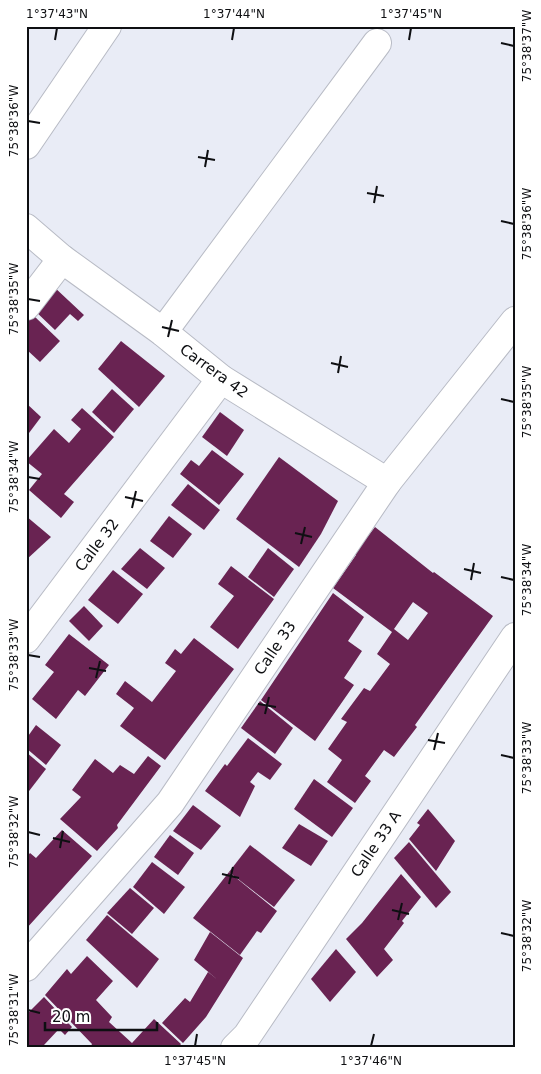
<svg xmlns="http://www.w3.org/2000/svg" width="541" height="1074" font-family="'DejaVu Sans',sans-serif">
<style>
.building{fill:#692352;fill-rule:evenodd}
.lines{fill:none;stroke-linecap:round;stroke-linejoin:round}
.minor-casing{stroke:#b8bbc5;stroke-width:30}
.minor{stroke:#fff;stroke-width:28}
.ticks{fill:none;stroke:#0e0f12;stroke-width:2}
.labels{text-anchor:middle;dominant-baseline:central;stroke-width:5;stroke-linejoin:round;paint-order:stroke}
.street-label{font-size:15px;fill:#0e0f12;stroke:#fff}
.neatline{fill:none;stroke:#0e0f12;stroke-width:2}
.ticks-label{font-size:12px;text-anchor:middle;fill:#0e0f12}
</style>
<rect width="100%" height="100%" fill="#e9ecf6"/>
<!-- building -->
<g class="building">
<polygon points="53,286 84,315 78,321 70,314 55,330 33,309"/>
<polygon points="33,315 60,341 40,362 26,349 26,322"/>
<polygon points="121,341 165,376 139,407 98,369"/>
<polygon points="112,389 134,409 114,433 92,412"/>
<polygon points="26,403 41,417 29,433 26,430"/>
<polygon points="82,408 114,437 64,494 74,502 61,518 29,490 42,474 26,461 54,429 69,443 81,429 71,420"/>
<polygon points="220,412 244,430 227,456 202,437"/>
<polygon points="212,450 244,474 219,505 180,474 191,460 199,466"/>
<polygon points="279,457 338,501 321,534 299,567 236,519"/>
<polygon points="188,484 220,510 204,530 171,505"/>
<polygon points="26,516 51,537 26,560"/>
<polygon points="169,516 192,534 173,558 150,541"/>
<path d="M375 527 433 573 434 572 493 616 415 725 417 727 394 757 384 750 365 776 371 781 355 803 327 782 342 760 328 749 347 722 341 719 364 688 370 691 390 664 377 654 392 632 333 588 356 555 354 554ZM413 602 428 613 408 640 394 629Z"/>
<polygon points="140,548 165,568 147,589 121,569"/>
<polygon points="268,548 294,569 274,597 248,577"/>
<polygon points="231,566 274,599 238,649 210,627 234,596 218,584"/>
<polygon points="113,570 143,594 118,624 88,600"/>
<polygon points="333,593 364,617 348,641 362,651 344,678 354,685 315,741 261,700"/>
<polygon points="84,606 103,626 89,641 69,621"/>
<polygon points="69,634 109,665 85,696 78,690 56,719 32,699 54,672 45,665"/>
<polygon points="194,638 234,669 165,760 120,726 134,708 116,694 125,681 152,702 176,671 165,663 175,649 181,654"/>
<polygon points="260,701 293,728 275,754 241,728"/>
<polygon points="36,725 61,745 46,765 26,748 26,739"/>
<polygon points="248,738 282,764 270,780 258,772 250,782 255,786 240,817 205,791 225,764 227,766"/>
<polygon points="26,752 46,769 26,795"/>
<polygon points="148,756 161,766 117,825 118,828 97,851 60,819 81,797 72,790 95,759 113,773 120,765 134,774"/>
<polygon points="314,779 353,808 332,837 294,809"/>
<polygon points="193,805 221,826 201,850 173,831"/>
<polygon points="428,809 455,841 436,871 409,839 420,825 417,823"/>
<polygon points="299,824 328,841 311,866 282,848"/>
<polygon points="62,830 92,856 26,929 26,858 30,853 36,858"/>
<polygon points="170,835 194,853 178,875 154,857"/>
<polygon points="409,842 451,892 436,908 394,858"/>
<polygon points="250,845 295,880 274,907 229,872"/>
<polygon points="152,862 185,887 164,914 133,887"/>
<polygon points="229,872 277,911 261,933 257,931 240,955 193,918"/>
<polygon points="401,874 421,897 402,921 404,923 384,949 393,960 377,977 346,939 362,923"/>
<polygon points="130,888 154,908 132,934 107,913"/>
<polygon points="107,915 159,959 137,988 86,940"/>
<polygon points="210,932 243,958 206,1017 183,1043 162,1023 185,998 190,1002 208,972 218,980 194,960"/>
<polygon points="336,949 356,972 330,1002 311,979"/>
<polygon points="87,956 113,981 96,1000 112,1017 109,1022 132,1043 154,1019 181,1044 178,1048 90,1048 92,1044 45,995 67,969 71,974"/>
<polygon points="44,997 72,1027 65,1035 59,1029 44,1045 46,1048 26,1048 26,1015"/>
</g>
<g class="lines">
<!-- minor casing -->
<g class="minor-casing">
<g id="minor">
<polyline points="26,145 107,26"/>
<polyline points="26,228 62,259 163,332 221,379 387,482"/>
<polyline points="26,306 62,259"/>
<polyline points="163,332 377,43"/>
<polyline points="26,639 221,379"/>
<polyline points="26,967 170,803 387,482 515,321"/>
<polyline points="235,1048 247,1036 515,637"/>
</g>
</g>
<!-- minor -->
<use href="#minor" class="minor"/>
</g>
<!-- ticks -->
<path class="ticks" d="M55 40 57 28M232 40 234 28M409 40 411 28M501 43 514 46M28 121 40 123M198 157 215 160M205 167 208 150M367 193 384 196M374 203 377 186M501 221 514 224M28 299 40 301M162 327 179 331M168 337 172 320M331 363 348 367M338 373 341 356M501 399 514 402M28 477 40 479M125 497 143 501M132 508 136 491M295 533 312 537M301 544 305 527M464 569 481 573M501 577 514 580M471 580 474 563M28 655 40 657M89 668 106 671M96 678 100 661M258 704 276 707M265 714 269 697M428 740 445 743M434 750 438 733M501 755 514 758M28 832 40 835M53 838 70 842M60 848 63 831M222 874 239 878M229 884 233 867M392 910 409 914M398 920 402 903M501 933 514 936M28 1010 40 1013M195 1046 197 1034M371 1046 374 1034"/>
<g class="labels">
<!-- street labels -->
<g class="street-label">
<text transform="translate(214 371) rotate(36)">Carrera 42</text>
<text transform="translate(97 545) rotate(-53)">Calle 32</text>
<text transform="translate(275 648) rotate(-56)">Calle 33</text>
<text transform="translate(376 844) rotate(-56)">Calle 33 A</text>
</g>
</g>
<!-- border -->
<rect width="541" height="1074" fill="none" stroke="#ffffff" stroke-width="55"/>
<!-- scale -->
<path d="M45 1022v8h112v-8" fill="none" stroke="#0e0f12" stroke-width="2.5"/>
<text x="52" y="1022" font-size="15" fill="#0e0f12" stroke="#ffffff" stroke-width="4" paint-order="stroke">20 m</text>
<rect x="28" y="28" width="486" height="1018" class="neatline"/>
<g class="ticks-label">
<text x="57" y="18">1°37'43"N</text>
<text x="234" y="18">1°37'44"N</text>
<text x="411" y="18">1°37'45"N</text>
<text transform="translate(527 46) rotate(-90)" y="4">75°38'37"W</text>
<text transform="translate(14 121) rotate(-90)" y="4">75°38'36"W</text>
<text transform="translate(527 224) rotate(-90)" y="4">75°38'36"W</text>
<text transform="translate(14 299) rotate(-90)" y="4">75°38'35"W</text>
<text transform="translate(527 402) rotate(-90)" y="4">75°38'35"W</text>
<text transform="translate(14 477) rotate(-90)" y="4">75°38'34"W</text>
<text transform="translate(527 580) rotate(-90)" y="4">75°38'34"W</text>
<text transform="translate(14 655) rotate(-90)" y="4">75°38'33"W</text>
<text transform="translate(527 758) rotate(-90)" y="4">75°38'33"W</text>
<text transform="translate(14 832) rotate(-90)" y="4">75°38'32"W</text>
<text transform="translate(527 936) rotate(-90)" y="4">75°38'32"W</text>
<text transform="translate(14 1010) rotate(-90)" y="4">75°38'31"W</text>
<text x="195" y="1065">1°37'45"N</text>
<text x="371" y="1065">1°37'46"N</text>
</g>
</svg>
